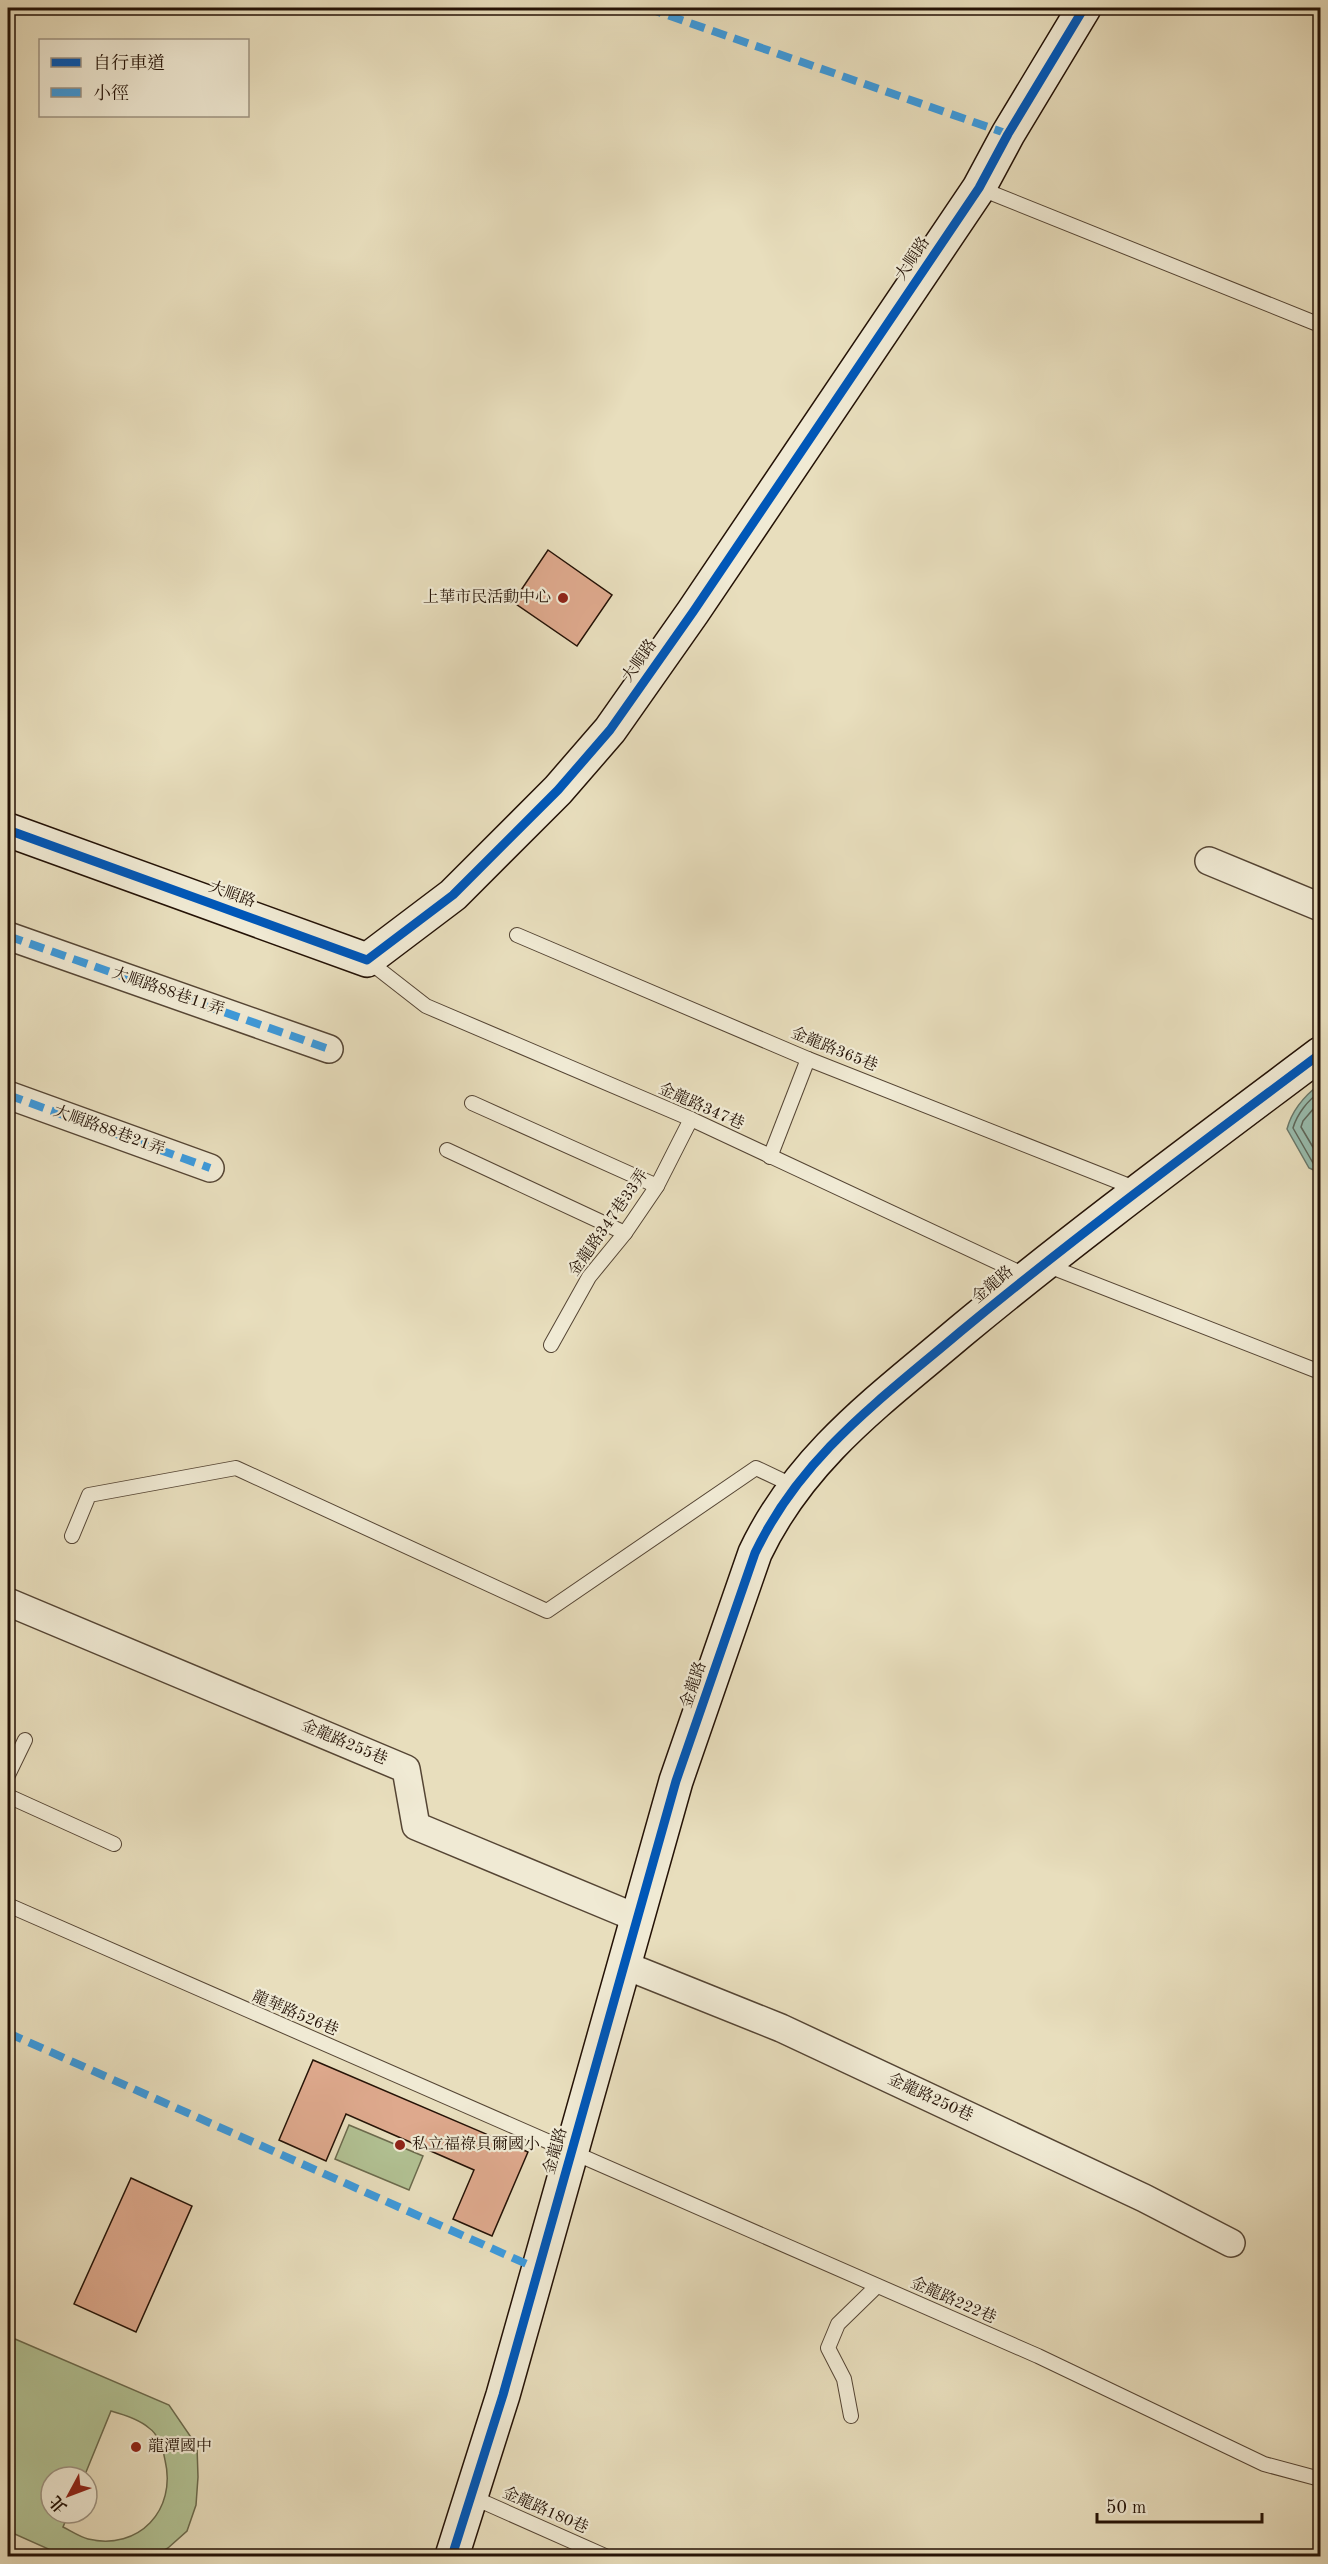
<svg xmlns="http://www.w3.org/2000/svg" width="1328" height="2564" font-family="'Old Standard TT','Noto Serif TC',serif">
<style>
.green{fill:#b2c294;stroke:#6b6a4d;stroke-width:1.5;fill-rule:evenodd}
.water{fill:#98bcad;stroke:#6a786a;stroke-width:1.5}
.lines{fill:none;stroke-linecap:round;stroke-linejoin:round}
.shore{stroke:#5e675a;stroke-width:1.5}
.building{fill:#dea98d;stroke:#241206;stroke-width:1.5}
.lane-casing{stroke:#554534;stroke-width:16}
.street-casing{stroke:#554534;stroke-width:30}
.secondary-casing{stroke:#241206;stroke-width:36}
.lane{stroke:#f0ead4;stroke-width:14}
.street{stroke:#f0ead4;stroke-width:27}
.secondary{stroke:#f0ead4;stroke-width:33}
.quiet{stroke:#3c9add;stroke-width:8;stroke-dasharray:15 8;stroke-linecap:butt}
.cycleway-casing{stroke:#f0ead4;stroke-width:13}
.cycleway{stroke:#0057b8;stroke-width:9}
.poi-dot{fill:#8f2418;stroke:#f0ead4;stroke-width:2}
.labels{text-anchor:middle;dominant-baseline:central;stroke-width:4.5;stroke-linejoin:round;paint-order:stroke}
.street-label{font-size:16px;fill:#241206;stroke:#f0ead4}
.poi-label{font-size:16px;fill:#241206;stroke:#f0ead4;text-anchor:start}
</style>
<rect width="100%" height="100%" fill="#e8debd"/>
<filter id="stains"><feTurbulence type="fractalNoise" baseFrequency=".00333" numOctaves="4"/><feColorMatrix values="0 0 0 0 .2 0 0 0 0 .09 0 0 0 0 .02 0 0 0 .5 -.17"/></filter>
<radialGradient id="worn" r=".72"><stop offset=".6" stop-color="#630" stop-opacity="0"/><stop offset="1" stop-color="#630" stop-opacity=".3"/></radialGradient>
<!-- green -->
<g class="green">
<polygon points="349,2125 423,2156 409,2190 335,2159"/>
<path d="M8 2336 169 2405 197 2446 198 2477 196 2505 187 2531 168 2548 154 2556H64L8 2531ZM111 2411C122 2414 140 2420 149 2428 159 2435 163 2449 165 2460 177 2510 139 2551 88 2539 80 2537 71 2531 63 2527L69 2513H51V2477H84Z"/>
</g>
<!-- water -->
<path class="water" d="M1320 1084V1173L1309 1168 1287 1129C1292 1110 1304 1096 1320 1084Z"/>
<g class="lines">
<!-- shore -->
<g class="shore">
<path d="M1320 1092C1308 1100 1297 1114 1293 1128L1313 1163 1320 1167"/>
<polyline points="1320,1101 1303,1121 1301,1127 1320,1159"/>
</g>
</g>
<!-- building -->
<g class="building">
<polygon points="548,550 612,595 577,646 513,602"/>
<polygon points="313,2060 528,2152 492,2236 453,2219 474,2170 346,2114 326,2161 279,2140"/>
<polygon points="131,2178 192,2206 136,2332 74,2304"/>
</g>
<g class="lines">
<!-- lane casing -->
<g class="lane-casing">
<g id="lane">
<polyline points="979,188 1320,325"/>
<polyline points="517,935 808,1059 1137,1189"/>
<polyline points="367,960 426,1006 691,1119 1027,1276"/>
<polyline points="472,1103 657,1186"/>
<polyline points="447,1150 625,1233"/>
<polyline points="770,1157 808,1059"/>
<polyline points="1046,1265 1320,1372"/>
<polyline points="551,1345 589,1277 625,1233 657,1186 691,1119"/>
<polyline points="72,1536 89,1495 236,1468 547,1611 756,1468 794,1486"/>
<polyline points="8,1775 25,1740"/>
<polyline points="8,1796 114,1844"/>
<polyline points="8,1905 1038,2356 1264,2464 1320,2479"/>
<polyline points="851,2416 844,2379 828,2348 838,2324 877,2286"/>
<polyline points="470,2496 605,2556"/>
</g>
</g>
<!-- street casing -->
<g class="street-casing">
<g id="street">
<polyline points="1209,861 1320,907"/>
<polyline points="8,936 329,1049"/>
<polyline points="8,1095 210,1168"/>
<polyline points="8,1602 406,1769 416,1826 637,1918"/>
<polyline points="624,1965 781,2028 1144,2198 1231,2243"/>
</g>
</g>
<!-- secondary casing -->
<g class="secondary-casing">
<g id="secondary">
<polyline points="8,830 367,960 453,895 558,790 610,730 693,612 979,188 1008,134 1084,8"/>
<path d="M452 2556 503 2395 676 1781 755 1553C801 1456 880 1400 960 1332 1077 1235 1199 1145 1320 1054"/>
</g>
</g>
<!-- lane -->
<use href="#lane" class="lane"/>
<!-- street -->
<use href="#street" class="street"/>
<!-- secondary -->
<use href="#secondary" class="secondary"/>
<!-- quiet -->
<g class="quiet">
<polyline points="647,8 1008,134"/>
<polyline points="8,936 329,1049"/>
<polyline points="8,1095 210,1168"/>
<polyline points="8,2033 538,2269"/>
</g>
<!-- cycleway casing -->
<g class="cycleway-casing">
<g id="cycleway">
<polyline points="8,830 367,960 453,895 558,790 610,730 693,612 979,188 1008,134 1084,8"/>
<path d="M452 2556 503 2395 676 1781 755 1553C801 1456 880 1400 960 1332 1077 1235 1199 1145 1320 1054"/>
</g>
</g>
<!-- cycleway -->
<use href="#cycleway" class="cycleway"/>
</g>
<!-- markers -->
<g class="poi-dot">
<circle cx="563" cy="598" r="6"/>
<circle cx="400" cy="2145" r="6"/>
<circle cx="136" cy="2447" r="6"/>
</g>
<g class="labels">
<!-- street labels -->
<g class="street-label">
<text transform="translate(913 259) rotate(-56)">大順路</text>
<text transform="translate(640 661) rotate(-55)">大順路</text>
<text transform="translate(232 895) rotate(20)">大順路</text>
<text transform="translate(168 992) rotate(19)">大順路88巷11弄</text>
<text transform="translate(834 1050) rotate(22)">金龍路365巷</text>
<text transform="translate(701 1107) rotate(24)">金龍路347巷</text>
<text transform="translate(109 1131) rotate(20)">大順路88巷21弄</text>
<text transform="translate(609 1223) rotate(-55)">金龍路347巷33弄</text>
<text transform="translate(993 1285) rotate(-40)">金龍路</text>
<text transform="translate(694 1685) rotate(-71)">金龍路</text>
<text transform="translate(344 1743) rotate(23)">金龍路255巷</text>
<text transform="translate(295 2014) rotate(23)">龍華路526巷</text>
<text transform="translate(930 2098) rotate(25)">金龍路250巷</text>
<text transform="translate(556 2151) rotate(-74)">金龍路</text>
<text transform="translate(953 2301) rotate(24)">金龍路222巷</text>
<text transform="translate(545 2511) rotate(24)">金龍路180巷</text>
</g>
<!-- poi labels -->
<g class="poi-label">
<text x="551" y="598" text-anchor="end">上華市民活動中心</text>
<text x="412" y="2145">私立福祿貝爾國小</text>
<text x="148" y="2447">龍潭國中</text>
</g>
</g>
<!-- margin -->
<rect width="1328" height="2564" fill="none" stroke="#e8debd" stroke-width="30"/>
<rect x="9" y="9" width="1310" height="2546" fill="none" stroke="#241206" stroke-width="3"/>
<rect x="15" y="15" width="1298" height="2534" fill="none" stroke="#241206" stroke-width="1.5"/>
<!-- legend -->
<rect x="39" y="39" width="210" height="78" fill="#f0ead4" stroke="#9e9482" stroke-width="1.5"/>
<rect x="51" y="58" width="30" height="9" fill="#0057b8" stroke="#9e9482" stroke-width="1.5"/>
<text x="93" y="69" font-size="18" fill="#241206">自行車道</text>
<rect x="51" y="88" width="30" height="9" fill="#3c9add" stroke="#9e9482" stroke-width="1.5"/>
<text x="93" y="99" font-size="18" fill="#241206">小徑</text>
<!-- north arrow -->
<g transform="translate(69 2495) rotate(229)"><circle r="28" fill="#f0ead4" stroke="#9e9482" stroke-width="1.5"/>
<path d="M0-4.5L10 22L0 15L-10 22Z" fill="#8f2418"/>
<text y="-9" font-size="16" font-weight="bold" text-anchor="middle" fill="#241206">北</text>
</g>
<!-- scale -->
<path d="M1097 2513v9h165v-9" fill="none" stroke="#241206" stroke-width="3"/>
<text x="1106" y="2513" font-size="18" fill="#241206" stroke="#f0ead4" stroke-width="4.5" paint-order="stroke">50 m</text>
<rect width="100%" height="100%" filter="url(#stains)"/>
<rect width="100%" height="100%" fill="url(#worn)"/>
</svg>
